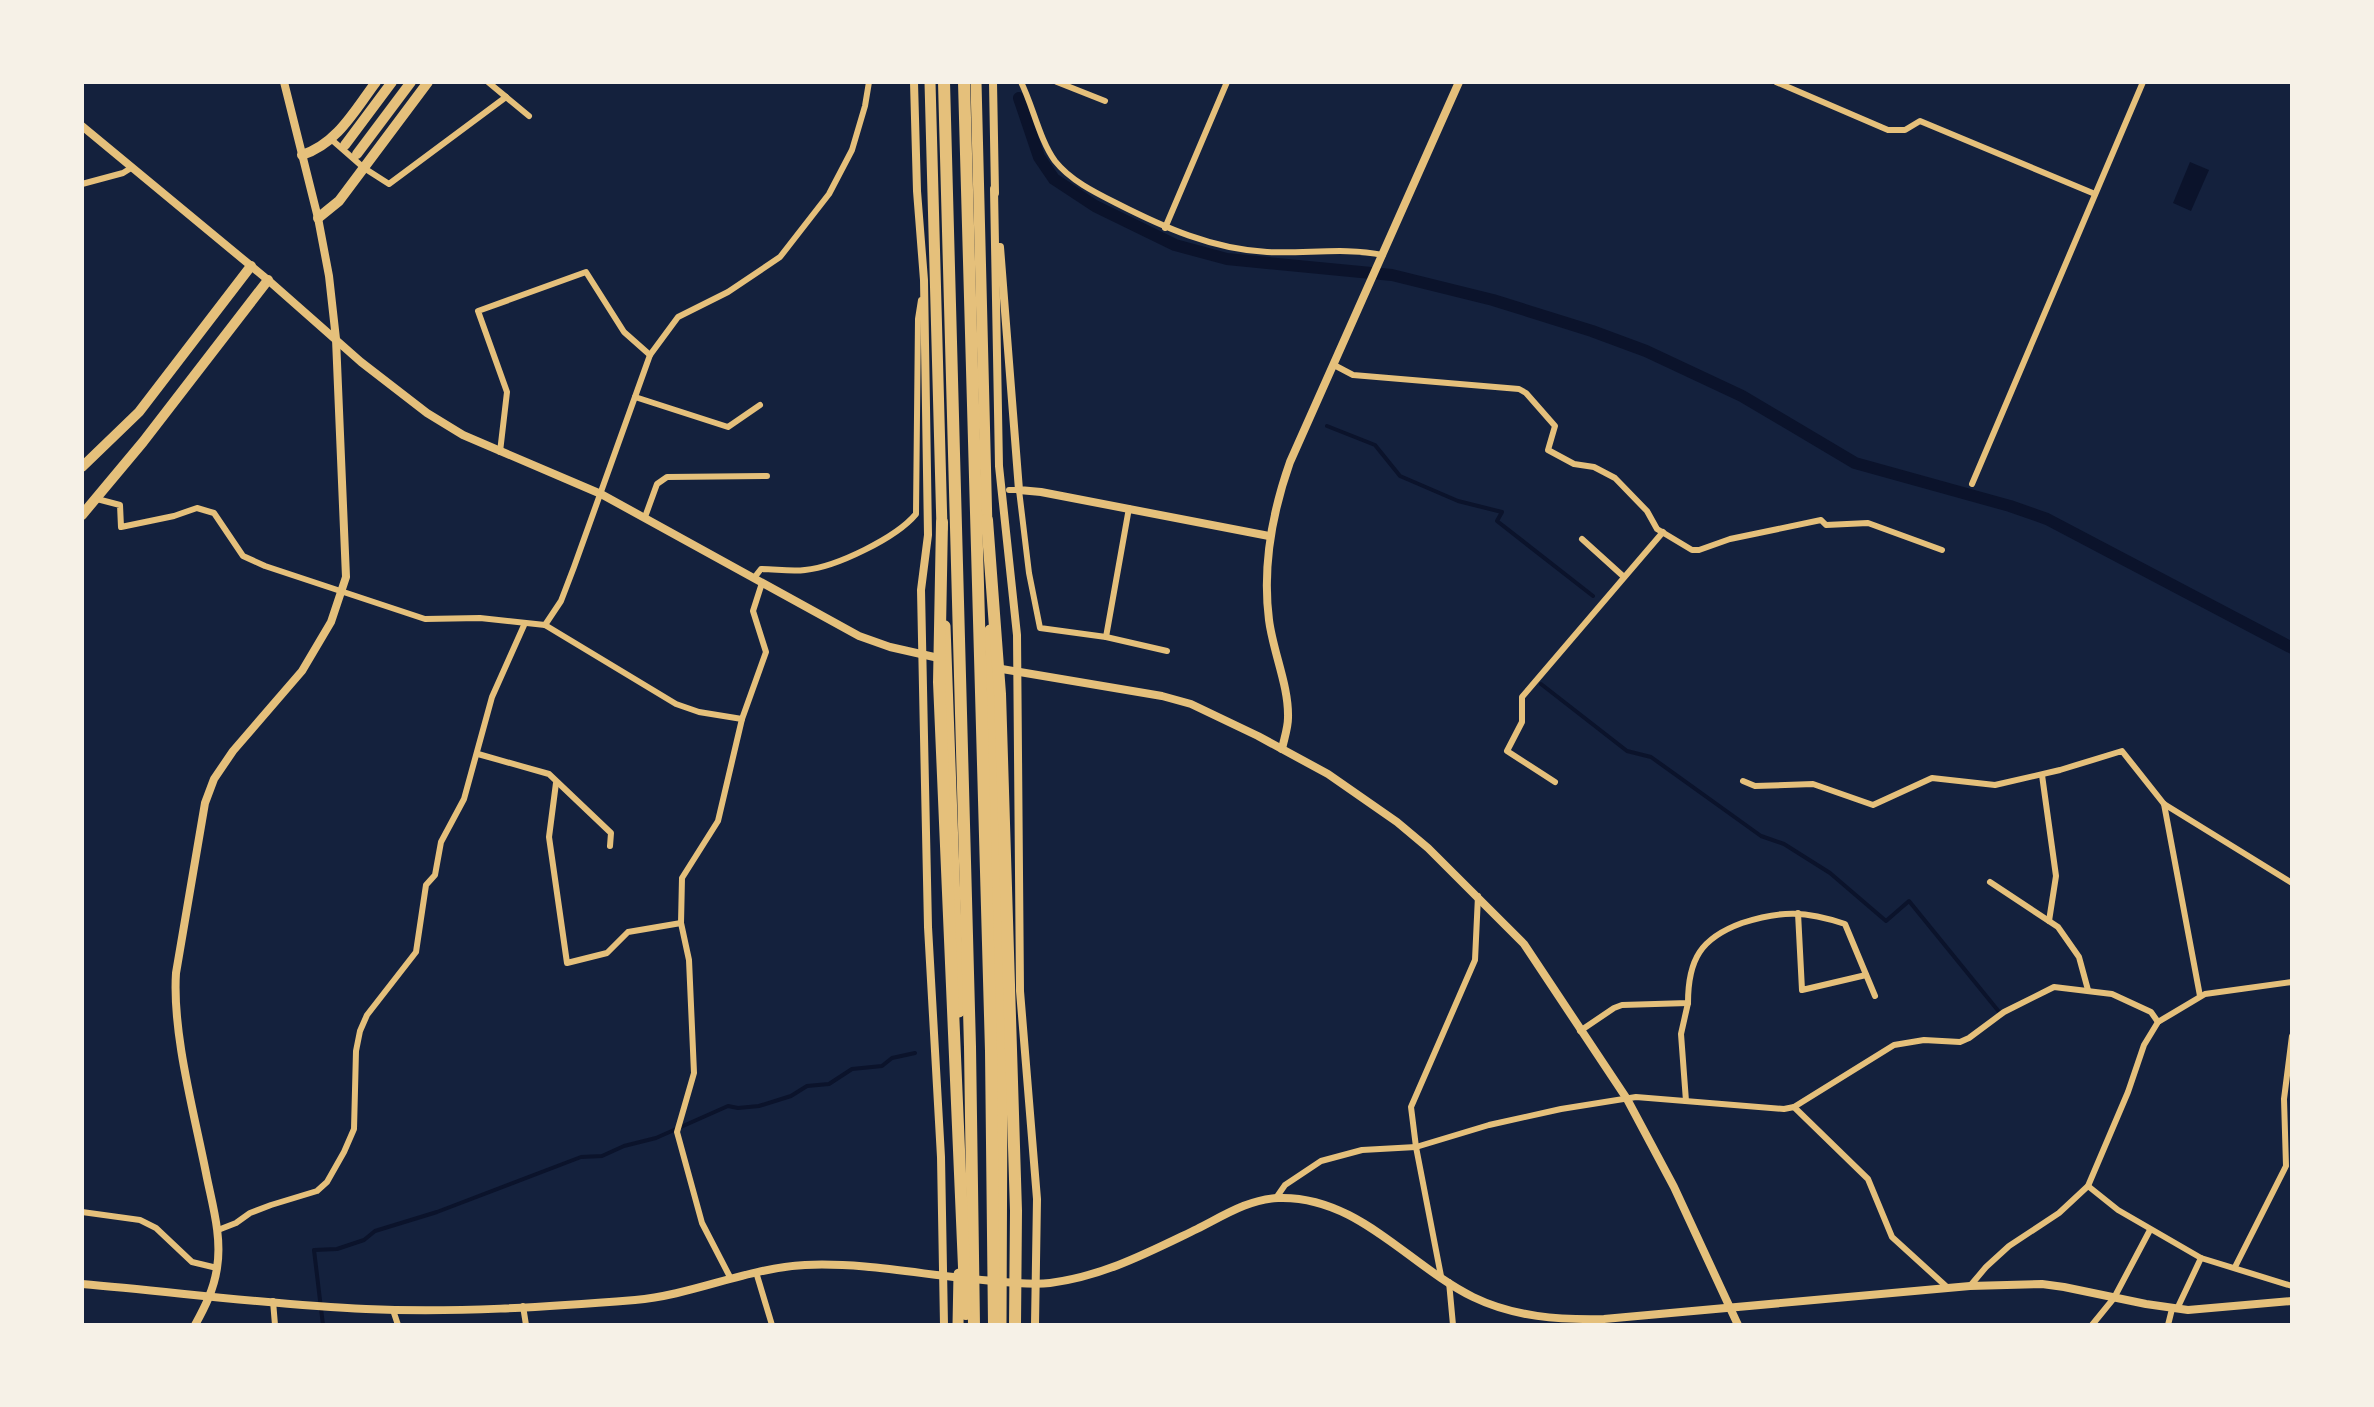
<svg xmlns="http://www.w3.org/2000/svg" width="2374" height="1407" font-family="'Open Sans',sans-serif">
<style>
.water{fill:#0b132b}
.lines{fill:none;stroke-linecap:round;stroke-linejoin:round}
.stream{stroke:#0b132b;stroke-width:4}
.canal{stroke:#0b132b;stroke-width:12}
.minor{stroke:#e5c07b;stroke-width:6}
.tertiary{stroke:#e5c07b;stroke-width:8}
.primary{stroke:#e5c07b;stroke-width:10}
.trunk{stroke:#e5c07b;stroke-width:11}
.motorway{stroke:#e5c07b;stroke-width:12}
</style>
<rect width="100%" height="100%" fill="#14213d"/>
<!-- water -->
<polygon class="water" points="2190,162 2209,170 2191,211 2173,203"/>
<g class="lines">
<!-- stream -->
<g class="stream">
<polyline points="1327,426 1375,445 1400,476 1458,501 1502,512 1497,521 1593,596"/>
<polyline points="1541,684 1627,751 1651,757 1761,836 1784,844 1830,873 1886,921 1909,901 2000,1013"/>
<polyline points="323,1325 314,1250 337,1249 364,1240 375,1231 437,1212 581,1157 602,1156 624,1146 656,1138 728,1106 738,1108 759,1106 791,1096 807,1086 829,1084 852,1069 882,1066 892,1058 915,1053"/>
</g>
<!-- canal -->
<polyline class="canal" points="1019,98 1039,157 1054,179 1095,206 1175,245 1227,259 1392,275 1493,300 1592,331 1646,351 1742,396 1855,463 2010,506 2047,519 2292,648"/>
<!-- minor -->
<g class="minor">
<polyline points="488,82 529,116"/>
<path d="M1021 82C1033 106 1040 141 1055 161 1070 180 1094 192 1116 203 1163 227 1212 249 1267 252 1306 254 1345 247 1383 255"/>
<polyline points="1057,82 1105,101"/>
<polyline points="1776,82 1888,130 1905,130 1920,121 2095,194"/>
<polyline points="332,140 364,168 389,184 506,97"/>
<polyline points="82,184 123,173 131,168"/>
<polyline points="1165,228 1227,82"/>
<polyline points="1334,365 1353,375 1519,389 1526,393 1555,426 1548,450 1574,464 1594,467 1615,478 1647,511 1657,529 1692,550 1699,550 1730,539 1821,520 1826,525 1868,523 1942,550"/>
<polyline points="635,397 728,427 760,405"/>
<polyline points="500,452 507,392 478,311 586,272 624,332 650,355"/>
<polyline points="1972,484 2143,82"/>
<polyline points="1009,490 1019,490 1029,573 1040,628 1106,637 1167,651"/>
<polyline points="97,499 120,505 121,527 174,516 197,508 214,513 243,556 265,566 425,619 480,618 545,625 676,704 699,712 742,719"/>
<polyline points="645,517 657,484 667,477 767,476"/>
<polyline points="1582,539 1624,577"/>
<path d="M754 578 761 569C775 569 791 572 805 570 836 567 896 538 916 514L918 319 921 300"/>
<polyline points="545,625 561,601 574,567 650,355 678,317 728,292 780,257 829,194 852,150 865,106 869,82"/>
<polyline points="1106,637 1129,508"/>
<polyline points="478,754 549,774 611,833 610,846"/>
<polyline points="2042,775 2056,876 2049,921"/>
<polyline points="1743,781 1755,786 1813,784 1873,805 1932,778 1995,785 2060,770 2122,751 2164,804 2292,883"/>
<polyline points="1555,782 1507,751 1522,722 1522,697 1663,532"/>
<polyline points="556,783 549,837 567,963 607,953 628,932 681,923"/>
<polyline points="2164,804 2200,996"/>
<polyline points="1990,882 2058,927 2079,957 2088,990"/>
<polyline points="1798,913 1802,990 1866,975"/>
<path d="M1580 1031 1614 1008 1622 1005 1688 1003C1688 959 1701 938 1742 923 1782 910 1806 911 1845 924L1875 996"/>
<polyline points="1686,1101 1681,1034 1688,1003"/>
<polyline points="1794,1107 1894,1045 1924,1040 1960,1042 1969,1038 2004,1012 2054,987 2112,994 2151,1012 2158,1022"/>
<polyline points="2088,1186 2118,1210 2201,1258 2292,1286"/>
<polyline points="1276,1198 1285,1185 1321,1161 1362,1150 1416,1147 1489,1125 1561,1109 1636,1097 1784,1109 1794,1107 1868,1179 1892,1237 1948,1288"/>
<polyline points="82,1212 140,1220 156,1228 192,1262 217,1268"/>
<polyline points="218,1230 236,1223 250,1213 271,1205 317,1191 327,1182 344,1152 354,1129 356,1051 360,1031 367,1015 416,952 426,885 435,875 441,842 464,799 492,697 525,623"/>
<polyline points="2235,1267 2286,1166 2284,1099 2292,1036"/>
<polyline points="756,1272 772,1325"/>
<polyline points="1441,1276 1416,1147 1411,1107 1475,960 1478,896"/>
<polyline points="731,1279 702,1223 677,1132 694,1073 689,960 681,923 682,878 718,821 742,719 766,652 753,611 762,583"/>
<polyline points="1449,1282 1453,1325"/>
<polyline points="1970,1286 1986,1267 2009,1246 2059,1213 2088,1186 2128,1092 2144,1045 2158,1022 2205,994 2292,982"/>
<polyline points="273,1301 275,1325"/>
<polyline points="523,1306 526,1325"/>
<polyline points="2177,1309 2201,1258"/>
<polyline points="393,1310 398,1325"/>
<polyline points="2092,1325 2114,1298 2150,1230"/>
<polyline points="2168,1325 2172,1309"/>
</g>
<!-- tertiary -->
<g class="tertiary">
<polyline points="914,82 917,191 924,280 928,535 921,590 925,785 928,927 941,1157 944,1325"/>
<polyline points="993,82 995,193"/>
<polyline points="82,126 268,280 361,362 427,413 463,435 601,494 859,636 890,647 943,659"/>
<polyline points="994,189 999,466 1017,635 1020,991 1037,1199 1035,1325"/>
<polyline points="1000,247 1019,490 1041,492 1269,536"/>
<polyline points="996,668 1162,696 1191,704 1258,736 1328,774 1397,822 1428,848 1524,944 1627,1099 1674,1187 1738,1325"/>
<path d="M1282 749C1284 739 1288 728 1288 718 1289 686 1273 652 1269 620 1262 565 1272 513 1290 462L1459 82"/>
<path d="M82 1284C176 1292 271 1305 366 1309 455 1313 546 1307 635 1300 693 1295 747 1268 805 1265 869 1262 932 1277 994 1281 1013 1283 1032 1285 1050 1283 1104 1276 1149 1252 1197 1229 1223 1216 1249 1199 1278 1198 1357 1195 1408 1265 1473 1297 1514 1317 1559 1320 1604 1319L1970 1286 2042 1284 2064 1287 2146 1304 2188 1310 2292 1301"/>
<path d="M195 1325C205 1307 214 1289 217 1268 222 1238 213 1207 207 1178 195 1116 172 1034 176 973L205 803 214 779 233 751 302 671 331 622 346 577 336 339 329 276 318 218 284 82"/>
</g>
<!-- primary -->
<g class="primary">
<polyline points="345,145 392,82"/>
<polyline points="357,154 411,82"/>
<path d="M302 155C337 144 355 110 376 82"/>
<polyline points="318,218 339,201 428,82"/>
<polyline points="82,467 139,412 251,266"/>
<polyline points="82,515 143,442 268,280"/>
</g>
<!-- trunk -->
<g class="trunk">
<polyline points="930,82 942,529"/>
<polyline points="976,82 987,529"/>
<polyline points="945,626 959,1012"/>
<polyline points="990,630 1002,1087 1001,1325"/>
<polyline points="958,1325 959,1274"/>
</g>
<!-- motorway -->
<g class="motorway">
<polyline points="944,82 970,1047 974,1325"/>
<polyline points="964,82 991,1051 994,1325"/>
<polyline points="987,520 1000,694 1016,1211 1015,1325"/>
<polyline points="942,522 939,682 966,1314"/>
</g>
</g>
<!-- border -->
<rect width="2374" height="1407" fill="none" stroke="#f6f1e7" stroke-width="168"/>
</svg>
